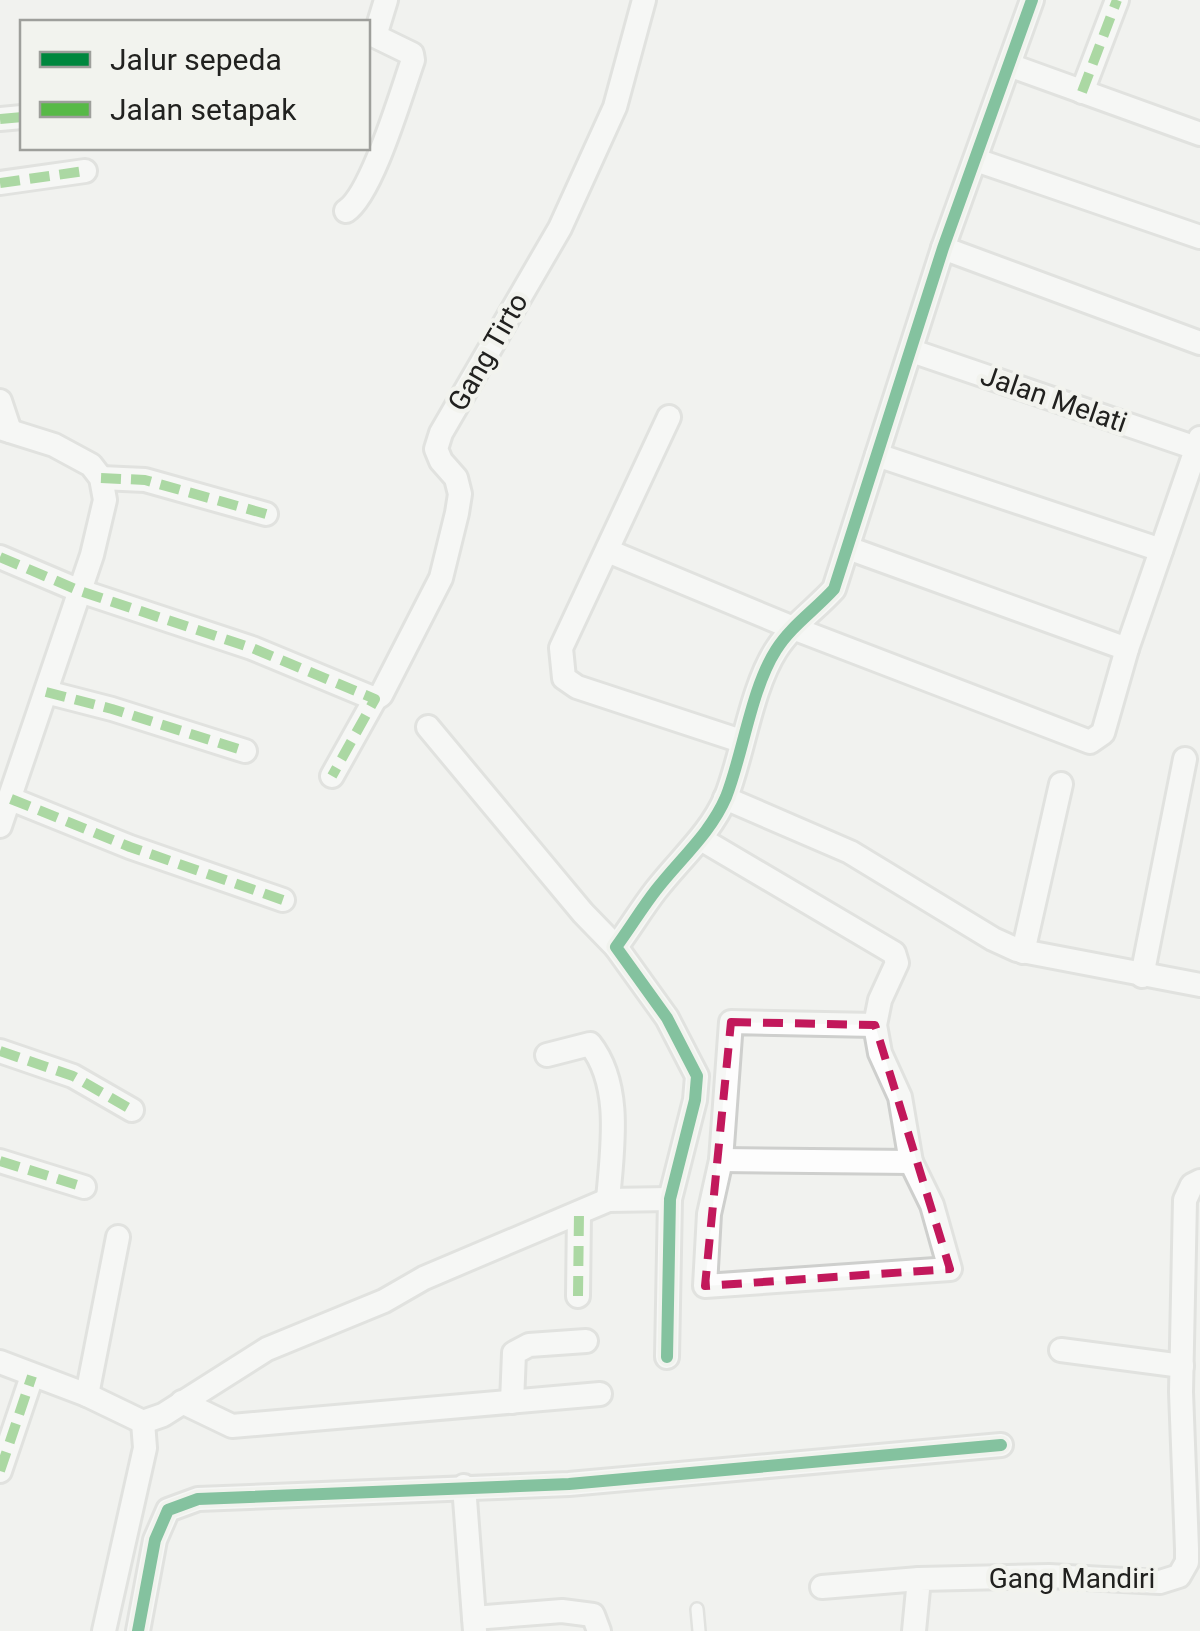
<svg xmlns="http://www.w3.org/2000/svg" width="1200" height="1631" font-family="Roboto,sans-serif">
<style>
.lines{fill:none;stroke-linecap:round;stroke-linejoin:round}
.lane-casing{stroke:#cecfcd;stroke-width:16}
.street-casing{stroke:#cecfcd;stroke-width:28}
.lane{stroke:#fdfdfd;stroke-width:11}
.street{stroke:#fdfdfd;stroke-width:22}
.quiet{stroke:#58b947;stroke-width:10;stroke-dasharray:20 10;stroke-linecap:butt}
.cycleway-casing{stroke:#f2f3ee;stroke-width:19}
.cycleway{stroke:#00873e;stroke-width:12}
.marked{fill:none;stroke:#c2185b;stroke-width:8;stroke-dasharray:20 12;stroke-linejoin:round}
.labels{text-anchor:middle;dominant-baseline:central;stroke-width:9;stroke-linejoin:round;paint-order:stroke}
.street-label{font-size:28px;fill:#21211f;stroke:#f2f3ee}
</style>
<rect width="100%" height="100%" fill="#f1f2ef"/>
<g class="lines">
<!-- lane casing -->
<g class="lane-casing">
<polyline id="lane" points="697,1609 699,1631"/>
</g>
<!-- street casing -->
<g class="street-casing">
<g id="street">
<polyline points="1009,65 1200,134"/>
<polyline points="1082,92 1117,0"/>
<polyline points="0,119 22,117"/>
<polyline points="976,160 1200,237"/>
<polyline points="0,183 85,171"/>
<path d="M346 211C372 194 401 94 413 60L412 54 375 36 386 0"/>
<polyline points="943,248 1200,343"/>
<polyline points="912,351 1196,448"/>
<polyline points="0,401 10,431"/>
<polyline points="669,417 561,648 564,678 577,687 741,741"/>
<polyline points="0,428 54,445 91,465 101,478 105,500 92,555 0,826"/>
<polyline points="877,455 1161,550"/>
<polyline points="101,478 145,480 266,514"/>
<polyline points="848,548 1127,649"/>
<polyline points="608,551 793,628 1090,742 1103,733 1127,649 1200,438"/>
<polyline points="0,557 80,591 252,648 375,699"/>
<polyline points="46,692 112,709 245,751"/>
<polyline points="428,727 583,913 616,947"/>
<polyline points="332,776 375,699 381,695 441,578 457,513 460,494 456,478 441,461 436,449 441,433 560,228 615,107 644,0"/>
<polyline points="725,798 850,852 993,939 1017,950 1200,985"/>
<polyline points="11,799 130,847 283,900"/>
<polyline points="701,839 894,953 897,963 880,1000 875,1025 880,1053 900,1097 911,1162 721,1160"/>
<polyline points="1023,952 1061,784"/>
<polyline points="1142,976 1185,759"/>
<polyline points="875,1025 731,1022 721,1160 709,1214 705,1286 950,1269 932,1205 911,1162"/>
<polyline points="0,1051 73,1076 132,1110"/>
<path d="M547 1055 590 1044C623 1086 612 1150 608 1200"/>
<polyline points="0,1161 84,1187"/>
<polyline points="578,1296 579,1213"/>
<polyline points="1061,1350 1182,1366"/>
<path d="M667 1357 670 1199 695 1100 697 1076 667 1018 616 947C630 928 642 908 656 890 680 859 710 834 726 797 743 754 751 689 776 650 791 626 815 610 834 589L943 248 1032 0"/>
<polyline points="0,1362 87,1395 143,1422"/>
<polyline points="87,1395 118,1237"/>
<polyline points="182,1402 232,1426 600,1394"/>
<polyline points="512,1402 514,1353 529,1345 586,1341"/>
<polyline points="143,1422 163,1415 267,1349 384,1301 424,1278 608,1200 670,1199"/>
<polyline points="0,1471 32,1376"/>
<polyline points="464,1486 475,1631"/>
<polyline points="822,1587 919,1579"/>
<polyline points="474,1618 562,1611 593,1615 599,1631"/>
<polyline points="104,1631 145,1448 143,1422"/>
<polyline points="138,1631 155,1540 168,1510 198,1499 569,1484 1001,1445"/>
<polyline points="914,1631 919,1579 1049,1576 1160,1582 1179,1576 1187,1562 1187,1549 1181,1392 1185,1200 1192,1185 1200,1181"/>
</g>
</g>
<!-- lane -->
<use href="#lane" class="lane"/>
<!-- street -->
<use href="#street" class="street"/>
<!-- quiet -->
<g class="quiet">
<polyline points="1082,92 1117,0"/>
<polyline points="0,119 22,117"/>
<polyline points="0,183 85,171"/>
<polyline points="101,478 145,480 266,514"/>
<polyline points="0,557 80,591 252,648 375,699 332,776"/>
<polyline points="46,692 112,709 245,751"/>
<polyline points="11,799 130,847 283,900"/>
<polyline points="0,1051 73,1076 132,1110"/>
<polyline points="0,1161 84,1187"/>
<polyline points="578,1296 579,1213"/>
<polyline points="0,1471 32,1376"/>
</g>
<!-- cycleway casing -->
<g class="cycleway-casing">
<g id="cycleway">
<path d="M667 1357 670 1199 695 1100 697 1076 667 1018 616 947C630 928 642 908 656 890 680 859 710 834 726 797 743 754 751 689 776 650 791 626 815 610 834 589L943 248 1032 0"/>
<polyline points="138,1631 155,1540 168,1510 198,1499 569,1484 1001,1445"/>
</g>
</g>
<!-- cycleway -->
<use href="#cycleway" class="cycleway"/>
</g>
<!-- marked area -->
<path d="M0 0H1200V1631H0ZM731 1022 875 1025 950 1269 705 1286Z" fill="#f1f2ef" fill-opacity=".55" fill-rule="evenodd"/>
<path class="marked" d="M731 1022 875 1025 950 1269 705 1286Z"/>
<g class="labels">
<!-- street labels -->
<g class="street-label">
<text transform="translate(488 352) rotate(-60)">Gang Tirto</text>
<text transform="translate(1054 399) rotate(19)">Jalan Melati</text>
<text x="1072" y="1578">Gang Mandiri</text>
</g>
</g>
<!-- legend -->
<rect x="20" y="20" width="350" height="130" fill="#f2f3ee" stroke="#9e9f9b" stroke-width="2.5"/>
<rect x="40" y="52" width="50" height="15" fill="#00873e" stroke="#9e9f9b" stroke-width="2.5"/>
<text x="110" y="70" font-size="30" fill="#21211f">Jalur sepeda</text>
<rect x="40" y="102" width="50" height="15" fill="#58b947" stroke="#9e9f9b" stroke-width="2.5"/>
<text x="110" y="120" font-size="30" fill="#21211f">Jalan setapak</text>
</svg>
